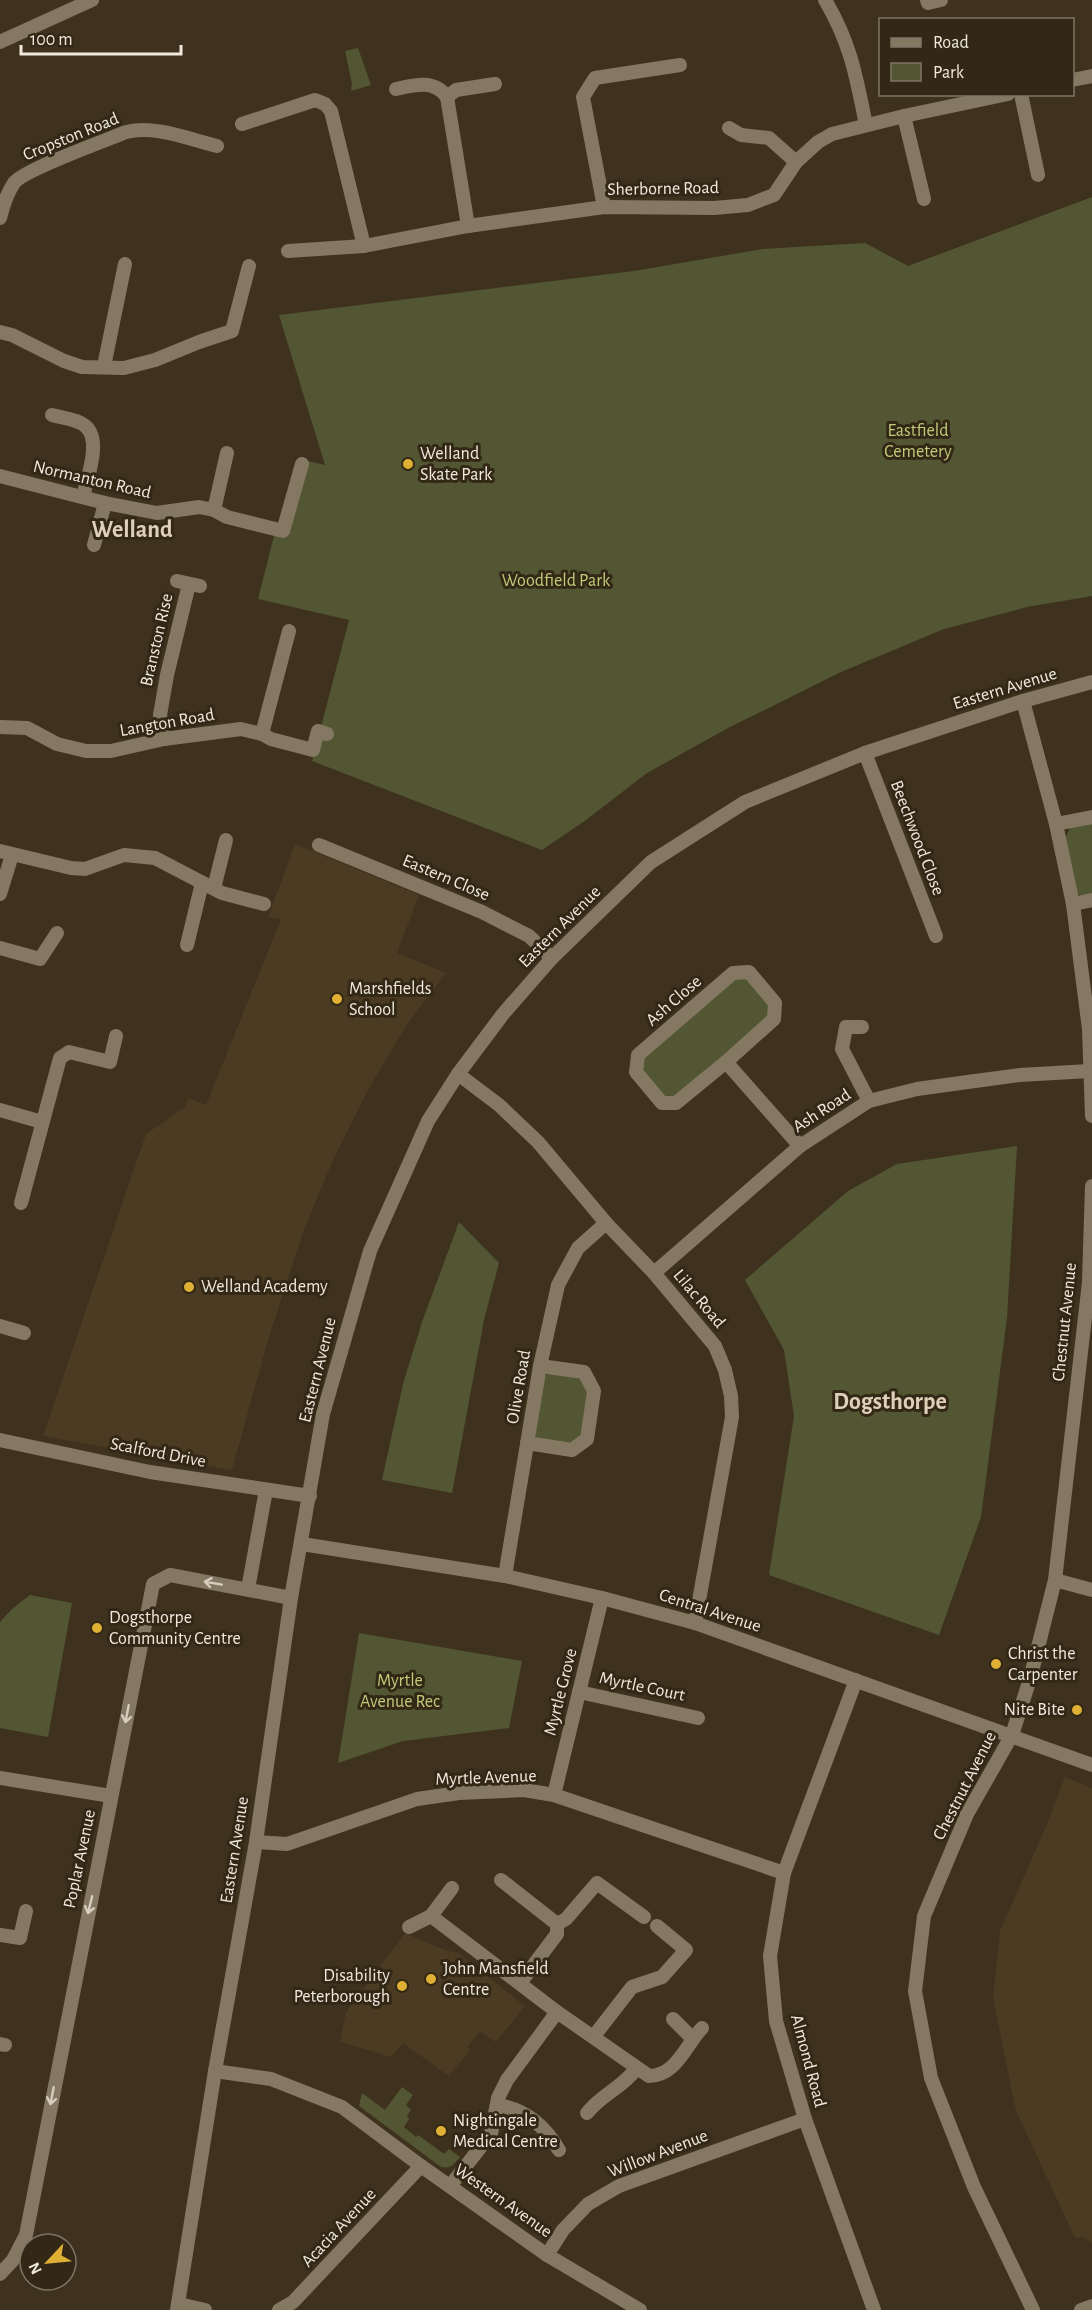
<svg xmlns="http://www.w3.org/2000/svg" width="1092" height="2310" font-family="'Alegreya Sans',sans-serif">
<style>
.built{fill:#4a3b22}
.green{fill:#525633}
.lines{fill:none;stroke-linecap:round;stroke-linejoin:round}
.minor{stroke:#857863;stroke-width:14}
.oneway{stroke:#d6cdbf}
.poi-dot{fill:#e0b034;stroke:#332816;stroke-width:2}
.labels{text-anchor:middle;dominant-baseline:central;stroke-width:6;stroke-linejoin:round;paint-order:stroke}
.street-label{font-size:18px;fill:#f1e9de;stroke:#332816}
.park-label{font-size:18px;fill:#c1cb7a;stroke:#332816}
.poi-label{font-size:18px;fill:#f1e9de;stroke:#332816;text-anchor:start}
.district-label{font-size:24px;font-weight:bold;fill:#decfb9;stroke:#332816}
</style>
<rect width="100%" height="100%" fill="#3e321f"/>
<!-- built -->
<g class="built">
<polygon points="295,844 419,895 397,953 446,973 406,1026 368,1090 333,1160 303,1232 267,1343 232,1470 43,1436 146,1134 185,1107 188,1098 206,1105 281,919 268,917"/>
<polygon points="1065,1777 1092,1788 1092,2243 1083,2237 1075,2238 1016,2111 993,1998 1000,1931 1047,1824"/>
<polygon points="405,1933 445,1950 458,1953 525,2006 496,2042 480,2031 467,2047 470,2050 449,2076 403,2043 391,2057 340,2042 346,2012"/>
</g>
<!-- green -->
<g class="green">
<polygon points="358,48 371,85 351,91 352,84 345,51"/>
<polygon points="1092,197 1092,596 1027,607 944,629 841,672 728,728 647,773 586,820 542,850 312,761 349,620 258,599 274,536 287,537 308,461 325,465 279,315 634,271 763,249 865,243 908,266"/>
<polygon points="1092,823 1092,896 1085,897 1078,894 1073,886 1064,841 1070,828"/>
<polygon points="734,977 748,977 772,1005 770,1017 675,1099 663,1100 641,1071 642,1057"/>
<polygon points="1017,1146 1007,1318 981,1517 939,1635 769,1575 794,1416 784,1350 745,1280 848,1191 897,1164"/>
<polygon points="459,1222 499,1263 484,1320 452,1493 382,1480 403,1384 422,1322"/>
<polygon points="551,1373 581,1377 587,1393 581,1435 567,1445 539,1440 533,1434 545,1376"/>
<polygon points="30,1595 72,1603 48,1737 0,1728 0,1622 12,1609"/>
<polygon points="359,1633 522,1661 509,1728 403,1741 338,1763"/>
<path d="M402 2087 413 2095 406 2105 411 2110 407 2116 409 2119 404 2127 416 2137 418 2135 444 2154 449 2149 460 2157C454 2164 451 2169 441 2167L359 2106 362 2093 385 2110Z"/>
</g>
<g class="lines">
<!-- minor -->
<g class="minor">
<path d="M825 0C851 44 856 76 866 125"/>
<polyline points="927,0 928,3 941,0"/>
<polyline points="0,42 92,0"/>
<polyline points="1072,80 1092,76"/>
<path d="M396 89C414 85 434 79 447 97"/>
<polyline points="1021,94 1038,175"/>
<polyline points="904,116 924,199"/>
<polyline points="242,124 315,100 325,104 331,111 364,246"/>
<polyline points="729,128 741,135 769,138 796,162"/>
<polyline points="604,207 583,97 595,78 680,65"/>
<path d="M0 218C3 206 7 193 14 183 23 170 107 140 126 132 156 125 188 139 217 146"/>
<polyline points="468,226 447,97 456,90 495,84"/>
<polyline points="288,251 364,246 468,226 604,207 714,208 748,205 774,195 796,162 818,142 832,134 904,116 1008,94"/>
<polyline points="0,332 12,335 64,361 82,367 124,368 155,360 199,342 232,331 249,266"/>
<polyline points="104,366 125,264"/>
<path d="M52 415C62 418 76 419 84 425 103 438 87 478 83 497"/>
<polyline points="0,476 105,503 157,513 199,507 214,510 227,517 283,531 302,464"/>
<polyline points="214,510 227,453"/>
<polyline points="94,545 105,503"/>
<polyline points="177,581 200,586"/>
<polyline points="1023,701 1056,824 1073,904 1089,1029 1092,1116"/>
<polyline points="0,727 27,728 57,744 86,751 111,751 164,739 241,729 262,734 271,739 313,750 318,731 327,734"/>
<polyline points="262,734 289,631"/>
<polyline points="164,739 160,715 167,675 189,584"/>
<polyline points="865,753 936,936"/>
<polyline points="1056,824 1092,817"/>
<polyline points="319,845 482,912 529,936 552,958"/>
<polyline points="0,851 71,868 85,869 124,855 155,858 222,893 264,904"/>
<polyline points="214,888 226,840"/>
<polyline points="0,894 12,855"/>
<polyline points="1073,904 1092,900"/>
<polyline points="187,945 202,883"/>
<polyline points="0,948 40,959 57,933"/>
<polyline points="862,1027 846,1027 842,1049 869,1101"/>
<polyline points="726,1062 774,1019 775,1003 749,972 733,973 638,1055 636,1072 662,1103 676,1103 726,1062 800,1146"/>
<polyline points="458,1074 499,1105 538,1142 606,1223 654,1273 715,1346 725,1370 731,1396 732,1417 695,1623"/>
<polyline points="0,1110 42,1122"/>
<polyline points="21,1203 60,1058 69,1052 110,1062 116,1036"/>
<polyline points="654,1273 800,1146 869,1101 917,1089 975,1081 1020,1075 1089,1071"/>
<polyline points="0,1326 24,1333"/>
<polyline points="0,1440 150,1472 310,1496"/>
<polyline points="527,1443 572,1450 587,1439 594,1391 584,1372 540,1366"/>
<polyline points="302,1544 505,1576 602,1598 695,1623 1092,1765"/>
<polyline points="505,1576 540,1366 558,1285 578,1248 606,1223"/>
<polyline points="1055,1580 1092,1590"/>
<polyline points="248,1589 266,1490"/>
<polyline points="856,1680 784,1873 770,1956 776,2021 805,2119 874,2310"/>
<polyline points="579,1692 698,1718"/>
<polyline points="0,1778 111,1796"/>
<polyline points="554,1795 602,1598"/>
<polyline points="256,1842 287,1844 417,1799 459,1793 524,1790 554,1795 784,1873"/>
<polyline points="501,1880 557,1924"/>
<polyline points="431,1916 557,2012"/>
<polyline points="409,1927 431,1916 452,1888"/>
<polyline points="0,1935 20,1938 26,1911"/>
<polyline points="520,1983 557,1934 557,1924 566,1919 597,1883 644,1917"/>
<polyline points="673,2019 692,2038"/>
<polyline points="594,2036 632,1987 662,1977 686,1950 657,1926"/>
<polyline points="0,2044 5,2045"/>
<polyline points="215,2071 271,2079 342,2107 421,2166 547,2255 640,2310"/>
<path d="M497 2105C525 2109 545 2126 559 2150"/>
<path d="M587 2113C602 2094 622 2088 636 2069"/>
<path d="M450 2186 491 2134 498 2098 507 2080 557 2012 649 2076C676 2076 685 2046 702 2028"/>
<polyline points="547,2255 563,2230 588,2204 619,2186 805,2119"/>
<polyline points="0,2274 13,2260 26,2235 153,1584 170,1575 291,1598"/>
<polyline points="179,2304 205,2310"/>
<polyline points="177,2310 215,2071 256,1842 291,1598 323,1414 370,1251 428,1121 458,1074 503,1014 552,958 651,862 745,802 865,753 1023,701 1092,682"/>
<polyline points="279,2310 293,2302 421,2166"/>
<polyline points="1033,2310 974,2187 931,2078 915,1991 924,1916 967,1814 1012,1735 1030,1679 1055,1580 1089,1282 1092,1186"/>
<polyline points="1081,2310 1092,2306"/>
</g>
</g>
<!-- one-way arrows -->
<defs><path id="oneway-shaft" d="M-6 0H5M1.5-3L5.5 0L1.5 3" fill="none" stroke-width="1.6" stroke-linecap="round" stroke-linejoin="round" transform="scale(1.5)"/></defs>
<g class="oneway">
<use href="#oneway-shaft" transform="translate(213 1583) rotate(-170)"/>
<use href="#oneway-shaft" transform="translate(127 1714) rotate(101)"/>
<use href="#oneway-shaft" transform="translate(90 1905) rotate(104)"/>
<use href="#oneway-shaft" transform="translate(52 2096) rotate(101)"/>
</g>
<!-- markers -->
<g class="poi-dot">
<circle cx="408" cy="464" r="6"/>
<circle cx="337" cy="999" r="6"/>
<circle cx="189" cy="1287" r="6"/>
<circle cx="97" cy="1628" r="6"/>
<circle cx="996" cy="1664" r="6"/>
<circle cx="1077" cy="1710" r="6"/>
<circle cx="431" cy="1979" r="6"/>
<circle cx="402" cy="1986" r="6"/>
<circle cx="441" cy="2131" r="6"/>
</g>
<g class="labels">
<!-- street labels -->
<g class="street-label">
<text transform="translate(71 137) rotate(-22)">Cropston Road</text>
<text transform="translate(663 189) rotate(-1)">Sherborne Road</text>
<text transform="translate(92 480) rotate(13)">Normanton Road</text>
<text transform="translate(157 640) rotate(-77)">Branston Rise</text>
<text transform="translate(1005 689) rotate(-17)">Eastern Avenue</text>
<text transform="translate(167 723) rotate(-10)">Langton Road</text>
<text transform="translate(917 838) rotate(69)">Beechwood Close</text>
<text transform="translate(446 878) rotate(23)">Eastern Close</text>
<text transform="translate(560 927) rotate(-45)">Eastern Avenue</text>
<text transform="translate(674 1001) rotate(-41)">Ash Close</text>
<text transform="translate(822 1111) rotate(-33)">Ash Road</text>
<text transform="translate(699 1299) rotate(50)">Lilac Road</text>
<text transform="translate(1065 1322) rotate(-84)">Chestnut Avenue</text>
<text transform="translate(318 1370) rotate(-76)">Eastern Avenue</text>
<text transform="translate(519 1387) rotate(-80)">Olive Road</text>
<text transform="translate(158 1453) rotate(11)">Scalford Drive</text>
<text transform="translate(710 1611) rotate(18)">Central Avenue</text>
<text transform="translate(642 1687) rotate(12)">Myrtle Court</text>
<text transform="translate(561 1692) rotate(-76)">Myrtle Grove</text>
<text transform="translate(486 1778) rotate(-2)">Myrtle Avenue</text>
<text transform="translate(965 1786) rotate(-63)">Chestnut Avenue</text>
<text transform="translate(235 1850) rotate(-81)">Eastern Avenue</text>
<text transform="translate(80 1859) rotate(-78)">Poplar Avenue</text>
<text transform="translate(808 2061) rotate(75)">Almond Road</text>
<text transform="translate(658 2154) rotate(-21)">Willow Avenue</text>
<text transform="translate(503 2201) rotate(35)">Western Avenue</text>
<text transform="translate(339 2228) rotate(-47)">Acacia Avenue</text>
</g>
<!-- park labels -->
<g class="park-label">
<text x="918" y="431">Eastfield<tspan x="918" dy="21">Cemetery</tspan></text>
<text x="556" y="581">Woodfield Park</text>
<text x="400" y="1681">Myrtle<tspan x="400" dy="21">Avenue Rec</tspan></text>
</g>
<!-- poi labels -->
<g class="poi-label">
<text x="420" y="454">Welland<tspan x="420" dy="21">Skate Park</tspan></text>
<text x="349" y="989">Marshfields<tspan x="349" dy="21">School</tspan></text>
<text x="201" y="1287">Welland Academy</text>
<text x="109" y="1618">Dogsthorpe<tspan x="109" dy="21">Community Centre</tspan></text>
<text x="1008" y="1654">Christ the<tspan x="1008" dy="21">Carpenter</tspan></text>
<text x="1065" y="1710" text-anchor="end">Nite Bite</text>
<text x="443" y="1969">John Mansfield<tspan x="443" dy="21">Centre</tspan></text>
<text x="390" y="1976" text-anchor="end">Disability<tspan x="390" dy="21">Peterborough</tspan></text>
<text x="453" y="2121">Nightingale<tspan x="453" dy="21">Medical Centre</tspan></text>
</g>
<!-- district labels -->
<g class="district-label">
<text x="132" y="530">Welland</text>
<text x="890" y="1402">Dogsthorpe</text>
</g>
</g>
<!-- legend -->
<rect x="879" y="18" width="195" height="78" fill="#332816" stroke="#7f7566" stroke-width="1.5"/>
<rect x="891" y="38" width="30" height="9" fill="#857863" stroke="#7f7566" stroke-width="1.5"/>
<text x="933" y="48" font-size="18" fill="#f1e9de">Road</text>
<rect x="891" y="63" width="30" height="18" fill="#525633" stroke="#7f7566" stroke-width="1.5"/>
<text x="933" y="78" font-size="18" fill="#f1e9de">Park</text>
<!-- north arrow -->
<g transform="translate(48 2262) rotate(244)"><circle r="28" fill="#332816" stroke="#7f7566" stroke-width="1.5"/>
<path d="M0-4.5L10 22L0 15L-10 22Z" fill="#e0b034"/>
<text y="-9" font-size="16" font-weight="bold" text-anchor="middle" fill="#f1e9de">N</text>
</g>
<!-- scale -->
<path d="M21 45v9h160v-9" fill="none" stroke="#f1e9de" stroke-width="3"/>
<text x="30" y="45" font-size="18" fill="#f1e9de" stroke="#332816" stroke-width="4.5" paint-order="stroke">100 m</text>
</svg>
